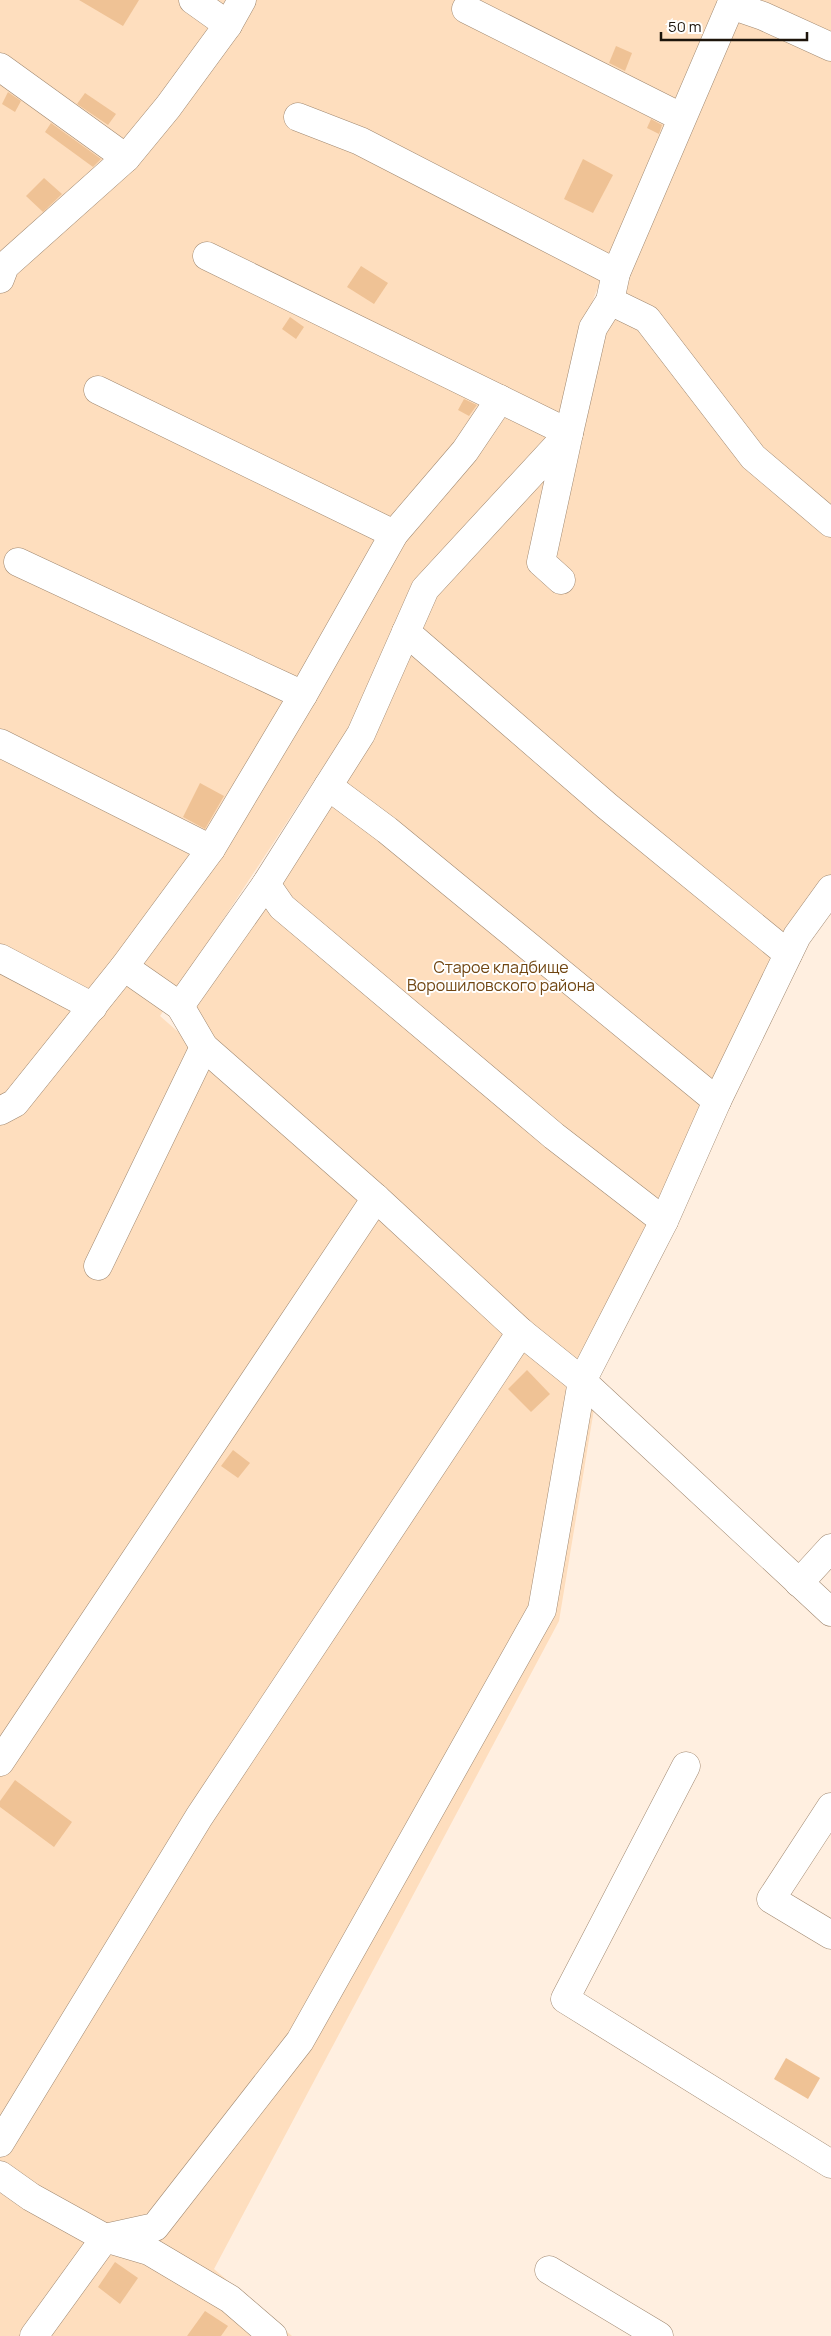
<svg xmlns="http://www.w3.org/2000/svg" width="831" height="2336" font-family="Manrope,sans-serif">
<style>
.green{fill:#fedebe}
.building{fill:#efc295}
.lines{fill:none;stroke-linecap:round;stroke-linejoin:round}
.minor-casing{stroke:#a08870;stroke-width:29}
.minor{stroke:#fff;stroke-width:28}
.labels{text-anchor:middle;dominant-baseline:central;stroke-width:4;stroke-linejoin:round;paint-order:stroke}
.park-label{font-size:16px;fill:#704612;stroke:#fff}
</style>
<rect width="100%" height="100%" fill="#ffefe0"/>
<!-- green -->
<g class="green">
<polygon points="0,0 721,0 594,297 554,438 413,583 357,715 160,1016 596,1397 559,1621 214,2269 292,2336 0,2336"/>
<polygon points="733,0 831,0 831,882 581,1377 208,1042 188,1007 426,595 574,438 597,328"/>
</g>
<!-- building -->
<g class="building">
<polygon points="79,0 139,0 123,26"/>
<polygon points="616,46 632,53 625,71 609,63"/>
<polygon points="8,92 21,101 15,112 2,104"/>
<polygon points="85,93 116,114 108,125 77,104"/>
<polygon points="651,119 662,125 659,134 647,128"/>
<polygon points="51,123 101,159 93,167 45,132"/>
<polygon points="583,159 613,175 593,213 564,199"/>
<polygon points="44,178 62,194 43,212 26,196"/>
<polygon points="361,266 388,283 374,304 347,287"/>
<polygon points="290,317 304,327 296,339 282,329"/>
<polygon points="464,399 477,405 469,416 458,410"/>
<polygon points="200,783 224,796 205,829 183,817"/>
<polygon points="527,1370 550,1394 531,1412 508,1389"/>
<polygon points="233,1450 250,1463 238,1478 221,1466"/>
<polygon points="15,1780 72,1822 54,1847 0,1807 0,1801"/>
<polygon points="786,2058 820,2078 808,2099 774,2079"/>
<polygon points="115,2262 138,2278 120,2304 98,2287"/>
<polygon points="205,2311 228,2326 221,2336 187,2336"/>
</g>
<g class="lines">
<!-- minor casing -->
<g class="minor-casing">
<g id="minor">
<polyline points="193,0 228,25"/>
<polyline points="731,5 763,16 831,47"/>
<polyline points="466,9 681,117"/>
<polyline points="0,67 126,158"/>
<polyline points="298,117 360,141 616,273"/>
<polyline points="207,256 569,433 593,328 610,301 616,273 733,0"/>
<polyline points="0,279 5,266 126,158 168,107 228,25 242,0"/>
<polyline points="610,301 647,319 753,457 831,523"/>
<polyline points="98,390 394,534"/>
<polyline points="18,562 303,695"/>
<polyline points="406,632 607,806 788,954"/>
<polyline points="0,743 211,849"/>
<polyline points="328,786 387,830 717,1101"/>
<polyline points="266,884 282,907 554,1136 664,1221"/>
<polyline points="0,958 93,1007"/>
<polyline points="124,967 180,1006 204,1047 376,1198 521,1332 582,1381 831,1612"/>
<polyline points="180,1006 266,884 361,734 425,589 569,433 541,562 561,580"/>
<polyline points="0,1111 15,1103 124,967 211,849 303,695 394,534 465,451 500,399"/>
<polyline points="98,1266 204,1047"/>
<polyline points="799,1583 831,1548"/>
<polyline points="0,1762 376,1198"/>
<polyline points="686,1766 565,1999 831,2164"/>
<polyline points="831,1807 771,1899 831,1935"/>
<polyline points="0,2143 199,1817 521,1332"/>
<polyline points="0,2175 31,2197 105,2238 149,2251 230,2299 273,2336"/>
<polyline points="549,2270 659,2336"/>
<polyline points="34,2336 105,2238 155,2227 300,2041 542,1610 582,1381 664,1221 717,1101 797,936 831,889"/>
</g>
</g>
<!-- minor -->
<use href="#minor" class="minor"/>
</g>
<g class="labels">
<!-- park labels -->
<g class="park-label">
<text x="501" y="967">Старое кладбище<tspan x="501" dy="18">Ворошиловского района</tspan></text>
</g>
</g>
<!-- scale -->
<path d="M661 32v8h146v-8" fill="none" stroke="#1c140b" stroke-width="2.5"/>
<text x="668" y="32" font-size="15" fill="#1c140b" stroke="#ffffff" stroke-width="4" paint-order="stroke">50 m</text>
</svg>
